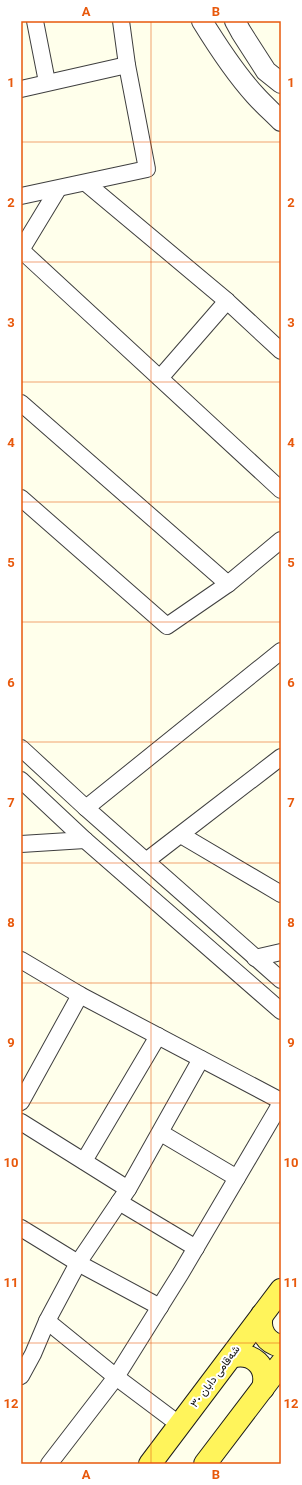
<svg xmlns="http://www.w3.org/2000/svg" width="302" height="1485" font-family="Georgia,Vazirmatn,serif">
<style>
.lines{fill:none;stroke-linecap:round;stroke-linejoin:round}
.minor-casing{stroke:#3f3f3f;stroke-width:18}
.tertiary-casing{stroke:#3f3f3f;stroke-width:22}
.primary-casing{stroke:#1d1d1d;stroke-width:24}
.minor{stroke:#fff;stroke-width:16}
.tertiary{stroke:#fff;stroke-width:20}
.primary{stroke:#fff45b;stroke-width:22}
.grid{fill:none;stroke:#e8590c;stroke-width:1;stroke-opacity:0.55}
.labels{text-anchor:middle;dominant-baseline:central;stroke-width:4;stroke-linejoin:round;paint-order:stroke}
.street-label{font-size:11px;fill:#0c0c0c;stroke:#fff}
.neatline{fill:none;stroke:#e8590c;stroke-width:1.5}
.grid-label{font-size:13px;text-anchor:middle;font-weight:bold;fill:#e8590c}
</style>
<rect width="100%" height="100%" fill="#ffffeb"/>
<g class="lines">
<!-- minor casing -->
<g class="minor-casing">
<g id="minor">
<polyline points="35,21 47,82"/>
<polyline points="21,89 127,65"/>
<polyline points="86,183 227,301 281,351"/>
<polyline points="21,196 147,169 127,65 121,21"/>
<polyline points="21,250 281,490"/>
<polyline points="21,250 58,189"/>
<polyline points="160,378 227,301"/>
<polyline points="21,403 228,584"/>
<polyline points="21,498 167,626 228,584 281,540"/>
<polyline points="21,748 86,808 281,980"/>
<polyline points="21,780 85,840 281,1011"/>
<polyline points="86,808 281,651"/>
<polyline points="181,835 281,894"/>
<polyline points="21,844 85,840"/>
<polyline points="146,861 281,757"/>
<polyline points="255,958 281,952"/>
<polyline points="21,960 80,995 281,1101"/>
<polyline points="21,1102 80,995"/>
<polyline points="21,1122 128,1189"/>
<polyline points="161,1133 237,1178"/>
<polyline points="84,1161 158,1036"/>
<polyline points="119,1202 196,1248"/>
<polyline points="21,1228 78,1263 160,1307"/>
<polyline points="47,1321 116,1377 180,1425"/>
<polyline points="21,1376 33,1354 47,1321 78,1263 128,1189 201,1059"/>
<polyline points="49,1464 116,1377 181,1273 281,1103"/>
</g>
</g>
<!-- tertiary casing -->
<g class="tertiary-casing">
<g id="tertiary">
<path d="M202 21C218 47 235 73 255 95 263 104 272 112 281 121"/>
<polyline points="235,21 241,32 266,71 281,83"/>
</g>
</g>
<!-- primary casing -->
<g class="primary-casing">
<g id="primary">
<path d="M262 1315C258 1330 266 1343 281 1346"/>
<path d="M231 1357C252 1351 269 1366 263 1388"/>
<polyline points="150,1464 281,1290"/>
<polyline points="205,1464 281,1364"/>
</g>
</g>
<!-- minor -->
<use href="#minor" class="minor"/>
<!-- tertiary -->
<use href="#tertiary" class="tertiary"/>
<!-- primary -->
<use href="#primary" class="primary"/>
</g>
<!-- grid -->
<path class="grid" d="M151 21V1464M21 142H281M21 262H281M21 382H281M21 502H281M21 622H281M21 742H281M21 863H281M21 983H281M21 1103H281M21 1223H281M21 1343H281"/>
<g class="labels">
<!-- street labels -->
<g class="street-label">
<text transform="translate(216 1377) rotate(-53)">شەقامی دابان ٣٠</text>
</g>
</g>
<!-- border -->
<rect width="302" height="1485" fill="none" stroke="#ffffff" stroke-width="44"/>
<rect x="22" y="22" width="258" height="1441" class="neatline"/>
<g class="grid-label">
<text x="86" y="16">A</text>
<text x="216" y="16">B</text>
<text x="11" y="87">1</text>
<text x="291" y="87">1</text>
<text x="11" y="207">2</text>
<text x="291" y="207">2</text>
<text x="11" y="327">3</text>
<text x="291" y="327">3</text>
<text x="11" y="447">4</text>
<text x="291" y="447">4</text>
<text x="11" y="567">5</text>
<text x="291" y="567">5</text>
<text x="11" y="687">6</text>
<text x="291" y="687">6</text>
<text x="11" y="807">7</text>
<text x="291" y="807">7</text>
<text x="11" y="927">8</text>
<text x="291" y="927">8</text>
<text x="11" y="1047">9</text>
<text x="291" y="1047">9</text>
<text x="11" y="1167">10</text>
<text x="291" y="1167">10</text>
<text x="11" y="1287">11</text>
<text x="291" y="1287">11</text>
<text x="11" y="1408">12</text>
<text x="291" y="1408">12</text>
<text x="86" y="1479">A</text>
<text x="216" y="1479">B</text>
</g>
</svg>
